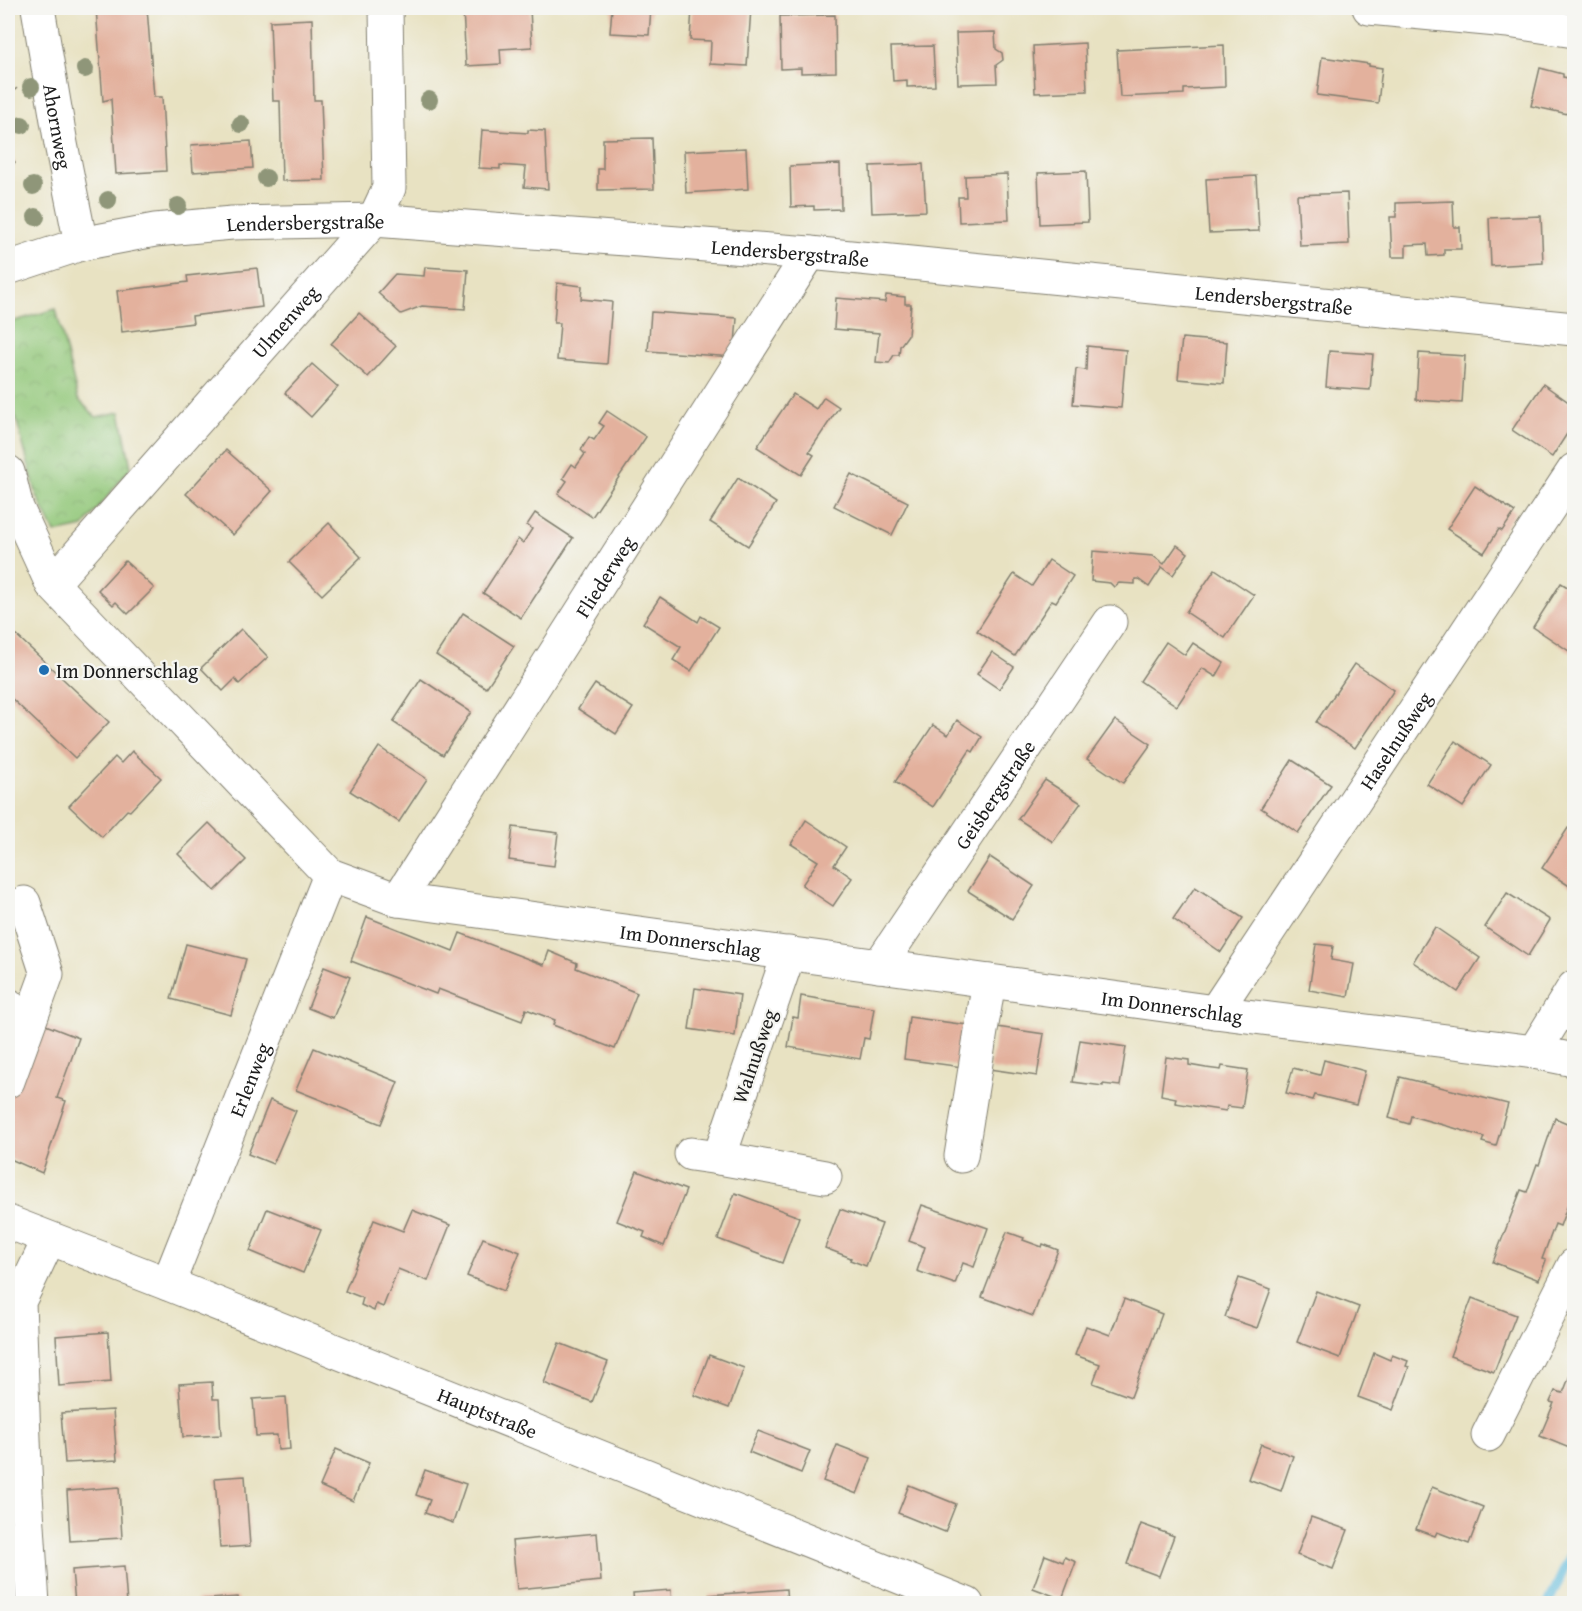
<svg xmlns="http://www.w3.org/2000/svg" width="1582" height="1611" font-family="'Gentium Book Plus',serif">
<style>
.park{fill:url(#park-crowns);stroke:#58724b;stroke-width:1.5}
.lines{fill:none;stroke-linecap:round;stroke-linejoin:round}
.stream{stroke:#5ebadc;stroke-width:9}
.building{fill:#e3b19d}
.minor-casing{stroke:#827f6f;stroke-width:35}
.path{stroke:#827f6f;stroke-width:4;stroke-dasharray:1.5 4.5;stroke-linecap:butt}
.minor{stroke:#fff;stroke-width:33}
.tree{fill:#8f9679}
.poi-dot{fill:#1f6fb2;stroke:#f6f6f2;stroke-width:2}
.labels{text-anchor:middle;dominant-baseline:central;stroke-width:4.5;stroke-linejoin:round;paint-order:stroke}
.street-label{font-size:20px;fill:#1c1c1c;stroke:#f6f6f2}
.poi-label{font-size:20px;fill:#1c1c1c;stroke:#f6f6f2;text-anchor:start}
</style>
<defs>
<pattern id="park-crowns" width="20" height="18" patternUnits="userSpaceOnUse" patternTransform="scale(1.5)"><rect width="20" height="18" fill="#93c87a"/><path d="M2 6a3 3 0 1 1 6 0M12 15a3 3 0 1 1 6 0" fill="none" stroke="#7eab69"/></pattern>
</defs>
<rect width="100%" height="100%" fill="#f6f6f2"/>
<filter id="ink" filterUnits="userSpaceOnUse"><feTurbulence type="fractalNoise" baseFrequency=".0167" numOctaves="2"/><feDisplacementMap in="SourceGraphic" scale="12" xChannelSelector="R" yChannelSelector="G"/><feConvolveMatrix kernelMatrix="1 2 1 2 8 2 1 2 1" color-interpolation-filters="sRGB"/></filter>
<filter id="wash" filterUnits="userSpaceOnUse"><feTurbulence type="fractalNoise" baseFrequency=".008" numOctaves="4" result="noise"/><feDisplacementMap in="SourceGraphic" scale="24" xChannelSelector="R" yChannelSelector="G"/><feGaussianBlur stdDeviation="1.35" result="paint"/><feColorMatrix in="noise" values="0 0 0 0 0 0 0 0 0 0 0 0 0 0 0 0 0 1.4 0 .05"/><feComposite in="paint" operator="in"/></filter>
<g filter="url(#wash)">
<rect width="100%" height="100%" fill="#e8e2c2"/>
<!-- park -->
<polygon class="park" points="56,309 78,399 96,417 120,412 131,467 83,527 55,533 37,496 8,389 8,323"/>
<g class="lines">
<!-- stream -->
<polyline class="stream" points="1548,1604 1574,1548"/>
</g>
<g id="blocks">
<!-- building -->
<g class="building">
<polygon points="96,8 147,8 154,97 162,97 166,171 116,174 111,99 103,101"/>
<polygon points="490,8 530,8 532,47 500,49 501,64 466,66 463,9"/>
<polygon points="612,8 651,8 649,35 610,33"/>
<polygon points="692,8 751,8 747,66 710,64 711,41 690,40"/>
<polygon points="835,15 836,72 801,73 801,68 781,69 780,16"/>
<polygon points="312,19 314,100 321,100 324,180 282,181 280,101 273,101 270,21"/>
<polygon points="995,32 996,49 1002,53 1003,60 996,65 997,83 958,84 956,33"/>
<polygon points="1085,43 1087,91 1035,93 1033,46"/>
<polygon points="1224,45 1225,87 1184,89 1184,94 1120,97 1117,50"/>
<polygon points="933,46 935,86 907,87 907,80 893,81 891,47"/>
<polygon points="1322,57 1369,64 1369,66 1382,68 1378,103 1317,95"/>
<polygon points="1540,68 1563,74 1563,77 1574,79 1568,114 1531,106"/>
<polygon points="482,130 528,133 528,130 545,131 548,189 524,187 526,167 500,165 500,169 479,168"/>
<polygon points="652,138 654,189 598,190 598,169 603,169 603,139"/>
<polygon points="251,141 253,168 193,172 191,145"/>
<polygon points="746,148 748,189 686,193 684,151"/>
<polygon points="8,155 15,162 8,171"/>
<polygon points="840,164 841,209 814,210 814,206 791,207 790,166"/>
<polygon points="923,164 926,211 872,213 870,166"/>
<polygon points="1086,171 1088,222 1040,224 1038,173"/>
<polygon points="1007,174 1009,220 959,222 958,197 966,197 965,176"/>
<polygon points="1256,176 1259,231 1209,233 1206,179"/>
<polygon points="1347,193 1349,244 1300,246 1297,195"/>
<polygon points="1453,201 1454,227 1460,227 1461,249 1444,249 1444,255 1428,256 1427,244 1406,245 1406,257 1392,257 1390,217 1396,217 1396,203"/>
<polygon points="1541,216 1543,263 1491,266 1489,218"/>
<polygon points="425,267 468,270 465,309 422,306 401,314 378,293 395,274 424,276"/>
<polygon points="257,268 262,307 192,316 193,323 122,332 117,291 188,282 187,276"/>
<polygon points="557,283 582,286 581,299 612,302 607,364 557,360 560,323 554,323"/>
<polygon points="886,295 905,297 905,304 911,304 908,335 900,346 899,355 894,355 889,363 876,362 879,333 834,329 836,298 885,302"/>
<polygon points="651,312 737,318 734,357 648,351"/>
<polygon points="359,313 396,346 368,377 331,344"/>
<polygon points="1182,338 1227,342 1224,383 1178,379"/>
<polygon points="1087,346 1126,350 1121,408 1073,404 1076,369 1086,370"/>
<polygon points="1329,351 1373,354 1370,390 1326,387"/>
<polygon points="1419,353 1465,356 1462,403 1416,400"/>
<polygon points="312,364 338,387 311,417 285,393"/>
<polygon points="1543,384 1574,406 1574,423 1552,457 1512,430"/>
<polygon points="793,394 816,409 824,397 839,407 809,452 814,455 801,475 757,447"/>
<polygon points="607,411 646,437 592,517 558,494 567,481 563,478 572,464 576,467 585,454 581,450 589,437 594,440 604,426 599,423"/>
<polygon points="226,450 272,491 233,535 186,494"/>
<polygon points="851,474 908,502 892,535 834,506"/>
<polygon points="738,478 776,503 748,546 710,522"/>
<polygon points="1475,486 1515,512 1502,531 1499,529 1484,553 1447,529"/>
<polygon points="535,513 573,538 521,618 483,593 518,539 523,543 532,529 527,525"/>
<polygon points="329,523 361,557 322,595 289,562"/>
<polygon points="1177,545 1188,553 1173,575 1162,567 1149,587 1138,579 1135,579 1135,584 1119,583 1114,587 1110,583 1091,581 1093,551 1153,556 1164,564"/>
<polygon points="1049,560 1073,576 1056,602 1052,600 1015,656 977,631 1014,574 1032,586"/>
<polygon points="125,561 154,588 128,614 116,602 113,605 98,590"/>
<polygon points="1215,569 1254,595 1225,638 1186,612"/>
<polygon points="1561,583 1574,591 1574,650 1572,653 1533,627"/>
<polygon points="660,597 698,622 701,616 719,627 691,671 673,660 681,647 643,623"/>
<polygon points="463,613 514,646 486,688 436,655"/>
<polygon points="241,629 268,657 239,684 235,679 223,691 201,668"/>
<polygon points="14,633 109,722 75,758 11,698 10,700 8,698 8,640"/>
<polygon points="1166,642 1185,655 1193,643 1224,663 1216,677 1202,668 1177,706 1140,681"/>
<polygon points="992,652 1014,667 999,689 977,674"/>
<polygon points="1355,664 1394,690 1355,748 1316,722"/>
<polygon points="421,679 471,712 443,755 393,722"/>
<polygon points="595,684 633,708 616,734 578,709"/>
<polygon points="957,720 982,737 973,752 970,750 933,807 895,782 933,725 948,735"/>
<polygon points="1115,720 1151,744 1123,783 1087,759"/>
<polygon points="1455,741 1491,765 1463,807 1427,784"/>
<polygon points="379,747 427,779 399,822 350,791"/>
<polygon points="132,751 161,778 130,811 127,810 102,837 69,806 115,757 121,763"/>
<polygon points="1292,760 1331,785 1298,833 1261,808"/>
<polygon points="1045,780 1081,803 1053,842 1018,819"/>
<polygon points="806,820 846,847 834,865 852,878 833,906 802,885 818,861 791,844"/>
<polygon points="209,823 246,860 215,891 178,854"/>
<polygon points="513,827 558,833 554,866 509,860"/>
<polygon points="1568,828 1574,832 1574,889 1542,868"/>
<polygon points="990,857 1034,886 1012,919 968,891"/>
<polygon points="1195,887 1243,918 1221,952 1173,919"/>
<polygon points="1507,893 1550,920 1528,956 1485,927"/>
<polygon points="367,917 453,951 460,933 544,965 549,951 577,963 576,968 637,993 615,1049 553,1025 555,1020 526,1009 522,1021 438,989 436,994 351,961"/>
<polygon points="1435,927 1480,958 1458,992 1413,962"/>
<polygon points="186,944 246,959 231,1015 171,999"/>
<polygon points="1316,944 1333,946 1331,960 1354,964 1348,997 1309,990"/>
<polygon points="324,967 350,977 333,1018 308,1008"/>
<polygon points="695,988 740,995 735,1036 689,1029"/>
<polygon points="801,996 874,1008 869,1039 864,1038 860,1059 788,1047 793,1017 798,1018"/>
<polygon points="909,1017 967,1025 962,1067 904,1059"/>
<polygon points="43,1024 79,1038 57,1098 66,1101 42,1173 8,1158 8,1094"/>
<polygon points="997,1027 1044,1034 1037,1076 990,1069"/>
<polygon points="1080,1040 1126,1047 1120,1086 1103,1084 1103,1086 1073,1082"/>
<polygon points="314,1048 398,1082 381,1124 296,1090"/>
<polygon points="1166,1057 1189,1060 1189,1065 1206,1068 1221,1070 1222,1066 1248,1070 1242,1108 1227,1106 1226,1111 1200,1107 1175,1103 1176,1098 1161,1095"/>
<polygon points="1324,1060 1365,1071 1356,1105 1315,1095 1313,1100 1286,1093 1293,1068 1320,1075"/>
<polygon points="1400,1077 1508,1104 1496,1146 1482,1142 1484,1137 1454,1128 1411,1116 1409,1124 1389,1118"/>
<polygon points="270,1100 296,1111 273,1164 248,1154"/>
<polygon points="1555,1118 1574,1126 1574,1205 1573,1209 1567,1207 1560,1226 1555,1224 1542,1259 1546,1260 1539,1280 1493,1262 1521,1190 1527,1192 1537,1164 1539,1165"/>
<polygon points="637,1171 686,1190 664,1246 643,1237 645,1232 617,1221"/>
<polygon points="735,1193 799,1217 782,1263 718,1239"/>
<polygon points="922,1205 988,1228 974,1267 963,1263 955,1284 917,1271 925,1247 909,1241"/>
<polygon points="267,1209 321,1230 303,1273 250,1251"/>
<polygon points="840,1209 882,1224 866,1266 850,1260 851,1258 825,1248"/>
<polygon points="412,1210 450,1225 428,1281 398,1269 383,1307 376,1304 374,1311 361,1305 363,1298 345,1291 374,1220 403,1231"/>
<polygon points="1007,1232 1024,1238 1023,1240 1042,1247 1043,1244 1058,1250 1033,1316 982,1297"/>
<polygon points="483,1238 520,1252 504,1291 467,1276"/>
<polygon points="1239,1278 1271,1289 1257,1328 1225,1317"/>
<polygon points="1316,1291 1359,1307 1340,1358 1297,1342"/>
<polygon points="1472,1298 1516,1315 1494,1372 1450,1356"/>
<polygon points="1124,1299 1162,1314 1131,1397 1093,1383 1100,1364 1075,1355 1086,1326 1110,1335"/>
<polygon points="108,1332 111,1382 59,1386 56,1336"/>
<polygon points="559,1343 608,1362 592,1402 544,1383"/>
<polygon points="1374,1353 1390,1360 1392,1355 1408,1361 1406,1366 1409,1367 1393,1410 1358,1397"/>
<polygon points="709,1355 744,1368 729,1408 694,1395"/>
<polygon points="1574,1365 1574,1450 1540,1436 1554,1403 1550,1402 1555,1391 1563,1393"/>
<polygon points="212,1382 213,1399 219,1399 221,1435 183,1437 179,1384"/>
<polygon points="286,1397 290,1449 278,1450 277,1435 256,1436 253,1399"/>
<polygon points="113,1410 117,1460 65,1463 61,1413"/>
<polygon points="758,1431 810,1451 801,1473 749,1452"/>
<polygon points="1261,1444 1293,1456 1281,1491 1248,1479"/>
<polygon points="837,1445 871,1458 857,1494 823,1481"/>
<polygon points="336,1449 369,1463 353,1501 320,1486"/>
<polygon points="425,1470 466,1484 453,1523 425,1513 430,1500 416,1495"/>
<polygon points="245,1476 250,1546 220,1548 215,1478"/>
<polygon points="909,1485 956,1504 945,1532 898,1513"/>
<polygon points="119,1487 122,1538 70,1541 67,1491"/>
<polygon points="1432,1487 1483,1507 1469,1544 1437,1532 1435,1536 1416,1529"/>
<polygon points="1311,1517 1348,1530 1333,1569 1297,1555"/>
<polygon points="1141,1524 1174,1536 1159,1576 1127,1564"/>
<polygon points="597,1533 601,1581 517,1589 512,1541"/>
<polygon points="1045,1555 1063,1562 1065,1557 1076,1562 1062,1599 1033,1588"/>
<polygon points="124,1566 127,1604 75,1604 72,1570"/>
<polygon points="786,1589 787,1604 709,1604 709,1595"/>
<polygon points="671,1590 672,1604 634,1604 633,1593"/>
<polygon points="238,1597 239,1604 196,1604 196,1600"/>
</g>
</g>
</g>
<g filter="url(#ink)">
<use href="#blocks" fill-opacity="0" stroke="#827f6f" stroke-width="1.5"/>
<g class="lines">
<!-- minor casing -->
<g class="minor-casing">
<g id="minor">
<path id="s1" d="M38 8 61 144 81 244"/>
<polyline points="1369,8 1508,21 1574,31"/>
<path id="s2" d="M8 268 81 244 155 230 232 223 374 220 810 253 1574 329"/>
<path id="s3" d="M8 472 17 508 52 584 330 875 398 900 1215 1012 1534 1052 1574 1060"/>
<path id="s4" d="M52 584 374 220 389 188 386 8"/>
<path id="s5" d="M398 900 810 253"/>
<polyline points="789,953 719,1158 825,1177"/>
<path id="s6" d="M879 966 1110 622"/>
<polyline points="8,1005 8,1008"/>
<path id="s7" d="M1215 1012 1574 470"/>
<polyline points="1534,1052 1574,987"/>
<polyline points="8,1081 47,974 24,903"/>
<polyline points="691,1154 719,1158"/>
<polyline points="961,1156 989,981"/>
<path id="s8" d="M8 1222 168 1284 967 1604"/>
<path id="s9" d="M168 1284 330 875"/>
<polyline points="1488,1435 1574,1265"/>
<polyline points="33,1604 26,1494 19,1302 49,1239"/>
</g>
</g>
<!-- path -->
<polyline class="path" points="8,79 18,93"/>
<!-- minor -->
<use href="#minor" class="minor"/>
</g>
<!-- trees -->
<g class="tree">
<circle cx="85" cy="69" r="9"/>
<circle cx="31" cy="87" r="9"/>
<circle cx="429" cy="100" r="9"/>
<circle cx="241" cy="124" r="9"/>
<circle cx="22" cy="125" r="9"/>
<circle cx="266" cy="178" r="9"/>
<circle cx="33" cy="186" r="9"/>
<circle cx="108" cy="200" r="9"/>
<circle cx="178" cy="206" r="9"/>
<circle cx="36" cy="217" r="9"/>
</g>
</g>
<!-- markers -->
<circle class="poi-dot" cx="44" cy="670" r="6"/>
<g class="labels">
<!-- street labels -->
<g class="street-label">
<text stroke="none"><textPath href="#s1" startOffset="120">Ahornweg</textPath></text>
<text stroke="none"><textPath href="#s2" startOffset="303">Lendersbergstraße</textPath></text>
<text stroke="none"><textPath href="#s2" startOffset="789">Lendersbergstraße</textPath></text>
<text stroke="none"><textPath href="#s2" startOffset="1275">Lendersbergstraße</textPath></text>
<text stroke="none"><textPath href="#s4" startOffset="351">Ulmenweg</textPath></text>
<text stroke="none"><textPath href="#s5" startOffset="384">Fliederweg</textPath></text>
<text stroke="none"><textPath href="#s7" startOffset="326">Haselnußweg</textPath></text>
<text stroke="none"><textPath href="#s6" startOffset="207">Geisbergstraße</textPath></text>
<text stroke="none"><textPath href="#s3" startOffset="891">Im Donnerschlag</textPath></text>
<text stroke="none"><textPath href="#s3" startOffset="1377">Im Donnerschlag</textPath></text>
<text transform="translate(754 1056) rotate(-71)">Walnußweg</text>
<text stroke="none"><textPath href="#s9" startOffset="220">Erlenweg</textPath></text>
<text stroke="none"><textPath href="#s8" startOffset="516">Hauptstraße</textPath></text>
</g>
<!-- poi labels -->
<g class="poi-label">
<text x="56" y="670">Im Donnerschlag</text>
</g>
</g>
<!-- margin -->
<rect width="1582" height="1611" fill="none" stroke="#f6f6f2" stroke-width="30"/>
</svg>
